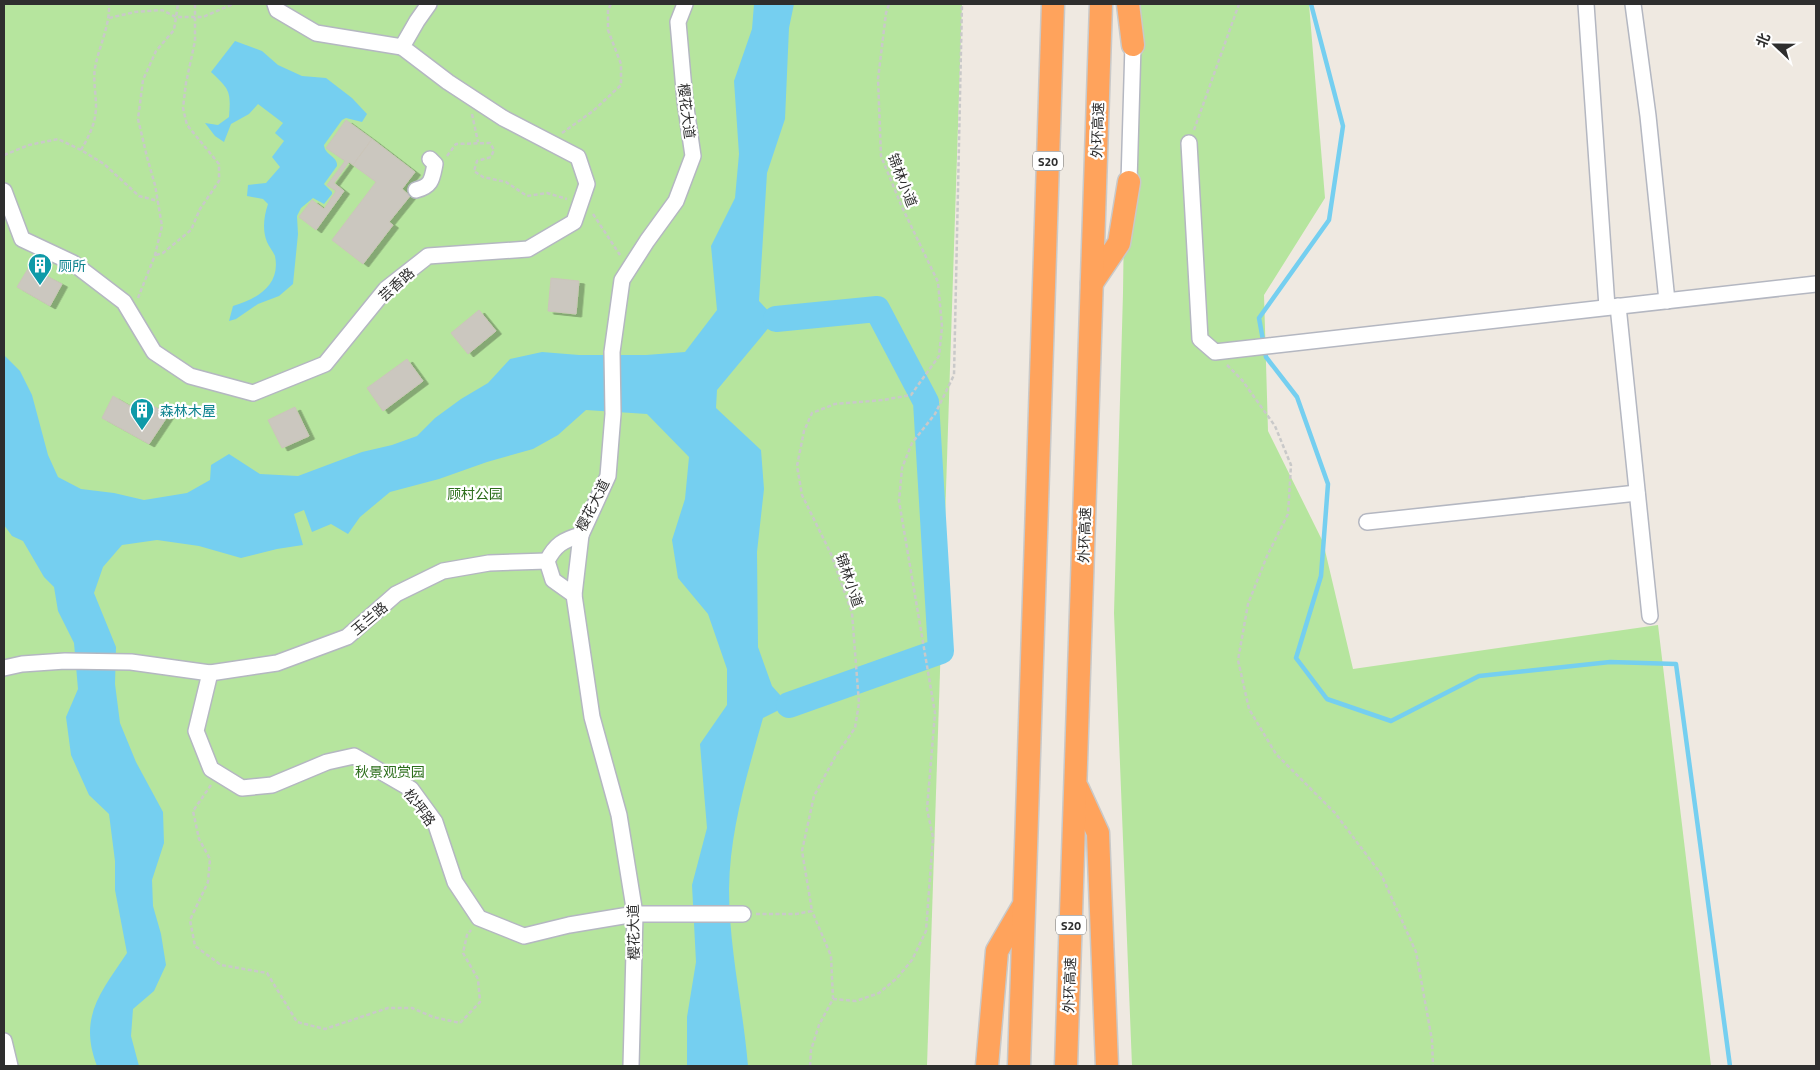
<svg xmlns="http://www.w3.org/2000/svg" width="1820" height="1070" font-family="'Titillium Web','Noto Sans SC',sans-serif">
<style>
.green{fill:#b6e59e}
.water{fill:#75cff0}
.lines{fill:none;stroke-linecap:round;stroke-linejoin:round}
.stream{stroke:#75cff0;stroke-width:4.5}
.river{stroke:#75cff0;stroke-width:26}
.building{fill:#cbc7bf;stroke:#cbc5ba;filter:url(#shadow)}
.minor-casing{stroke:#b4b7c1;stroke-width:18}
.highway-casing{stroke:#c9c9c9;stroke-width:25}
.path{stroke:#c9c9c9;stroke-width:2.5;stroke-dasharray:4 2.5;stroke-linecap:butt}
.minor{stroke:#fff;stroke-width:15}
.highway{stroke:#ffa35c;stroke-width:22}
.labels{text-anchor:middle;dominant-baseline:central;stroke-width:4.5;stroke-linejoin:round;paint-order:stroke}
.shield{fill:#fff;stroke:#6d6d6d;stroke-width:1}
.shield-label{font-size:12px;font-weight:bold;fill:#2e2e2e}
.street-label{font-size:14px;fill:#2e2e2e;stroke:#fff}
.culture-label{font-size:14px;fill:#0d838f;stroke:#fff;text-anchor:start}
.park-label{font-size:14px;fill:#2c6e1b;stroke:#fff}
</style>
<defs>
<filter id="shadow"><feDropShadow dx="5.5" dy="3" stdDeviation="0" flood-color="#0004"/></filter>
</defs>
<rect width="100%" height="100%" fill="#efe9e1"/>
<!-- green -->
<g class="green">
<polygon points="4,4 962,4 927,1066 4,1066"/>
<polygon points="1127,4 1309,4 1325,198 1264,295 1268,431 1323,542 1353,669 1658,625 1711,1066 1132,1066 1114,613 1123,293"/>
</g>
<!-- water -->
<g class="water">
<path d="M754 4H794L789 28 785 119 767 173 759 301 776 319 717 390 716 408 761 450 764 489 757 552 758 647 772 686 789 705 763 718C747 775 730 829 729 889 729 948 743 1007 748 1066H687V1017L696 962 692 885 707 828 700 744 727 705V669L708 614 678 578 672 540 685 499 689 457 647 414 586 410 558 435 533 449 487 462 439 479 390 492 360 517 348 534 331 524 312 532 304 510 294 514 303 545 277 549 241 558 199 546 157 540 122 545 103 567 94 593 116 647 115 684 120 723 136 762 163 812 164 843 152 880 153 906 161 934 166 965 154 991 133 1009 131 1036 139 1066H97C78 1017 101 992 127 953L115 890V861L109 814 89 795 71 755 66 717 78 689 74 643 58 611 54 587 44 577 23 541 12 536 4 525V355L20 371 32 395 48 455 58 477 81 489 114 493 144 500 187 493 210 480 211 465 229 454 260 474 298 476 362 452 392 445 417 436 435 418 461 399 488 383 510 359 542 352 579 355H646L685 352 717 310 711 246 735 198 739 154 734 81 752 29Z"/>
<path d="M235 41 262 51 278 65 302 76 326 78 352 98 367 114 362 122 346 118 342 120 324 145C325 156 338 156 337 166L324 184 332 192V194L324 204 313 198 301 208 297 216 298 234 293 284 279 296 258 304 236 319 229 321 233 306C257 299 281 285 275 256 273 251 269 247 267 242 262 230 264 216 268 204L263 199 247 196 248 185 266 183 280 167 272 157 284 141 275 133 283 123 258 104 249 114 231 124 224 142 215 136 205 123 218 125 229 117C231 91 230 90 211 72Z"/>
</g>
<g class="lines">
<!-- stream -->
<polyline class="stream" points="1311,4 1343,126 1329,220 1259,318 1266,357 1297,397 1328,484 1321,576 1296,658 1327,699 1391,721 1479,676 1610,662 1676,664 1730,1066"/>
<!-- river -->
<polyline class="river" points="776,319 877,309 926,402 941,651 789,705"/>
</g>
<!-- building -->
<g class="building">
<polygon points="346,120 372,139 353,165 349,162 334,183 344,191 316,230 299,217 312,200 324,209 336,191 327,185 345,161 326,148"/>
<polygon points="372,139 415,172 402,189 410,196 389,222 393,225 363,264 332,240 376,182 353,165"/>
<polygon points="29,267 62,284 50,306 17,287"/>
<polygon points="551,278 579,281 576,314 548,311"/>
<polygon points="479,310 496,331 468,354 451,333"/>
<polygon points="407,359 423,381 383,411 367,388"/>
<polygon points="113,396 147,416 153,406 169,414 149,444 102,418"/>
<polygon points="295,407 309,436 282,448 268,420"/>
</g>
<g class="lines">
<!-- minor casing -->
<g class="minor-casing">
<g id="minor">
<polyline points="275,4 277,10 316,33 402,47"/>
<polyline points="1586,4 1607,307"/>
<polyline points="1633,4 1648,116 1667,301"/>
<polyline points="1189,143 1200,339 1215,352 1816,284"/>
<polyline points="1129,182 1133,45"/>
<path d="M416 190C432 186 432 179 435 164L430 159"/>
<polyline points="4,191 22,239 73,263 124,302 154,352 190,376 253,393 325,364 386,289 428,256 528,249 574,222 587,184 578,157 503,118 448,82 402,47 417,21 429,4"/>
<polyline points="1618,306 1650,616"/>
<polyline points="1367,522 1637,493"/>
<polyline points="574,595 581,535"/>
<polyline points="4,668 22,664 65,661 131,662 210,673 277,663 347,637 396,594 443,571 489,563 547,561"/>
<polyline points="210,673 196,731 211,769 242,788 272,785 327,762 354,756 411,789 435,822 455,882 479,918 524,936 569,925 635,914 743,914"/>
<polyline points="4,1041 10,1066"/>
<path d="M631 1066 635 914 619 815 592 717 574 595 553 580 547 561C555 545 563 540 581 535L608 476 613 414 612 352 622 280 647 241 676 201 693 156 685 101 678 22 685 4"/>
</g>
</g>
<!-- highway casing -->
<g class="highway-casing">
<g id="highway">
<polyline points="1128,4 1133,45"/>
<polyline points="1092,283 1119,243 1129,182"/>
<polyline points="1078,789 1098,833 1107,1066"/>
<polyline points="987,1066 997,951 1022,908"/>
<polyline points="1019,1066 1053,4"/>
<polyline points="1066,1066 1101,4"/>
</g>
</g>
<!-- path -->
<g class="path">
<polyline points="109,18 135,12 162,10 176,17 203,17 233,4"/>
<polyline points="472,114 478,142"/>
<polyline points="1194,130 1239,4"/>
<polyline points="562,133 593,111 621,85 621,64 608,30 608,10 611,4"/>
<path d="M81 150C89 136 96 123 96 106 96 94 93 80 95 68 99 46 110 26 109 4"/>
<polyline points="4,155 29,145 58,139 81,150 104,164 139,196 158,201"/>
<polyline points="447,156 456,144 490,143 494,150 491,157 477,161 474,171 483,177 506,182 527,196 547,193 567,199"/>
<polyline points="593,214 620,255"/>
<polyline points="156,255 163,253 191,230 200,209 219,181 219,164 187,125 183,108 186,83 195,41 195,4"/>
<polyline points="138,298 155,255 162,226 155,185 147,157 138,119 143,80 156,51 174,30 178,4"/>
<polyline points="1227,365 1242,380 1275,426 1291,465 1288,514 1267,556 1248,604 1238,660 1249,709 1276,754 1335,813 1381,874 1416,952 1432,1040 1433,1066"/>
<polyline points="211,785 193,811 199,839 210,859 208,882 190,920 195,946 221,965 267,973 297,1022 325,1029 388,1008 412,1008 433,1017 460,1023 480,1002 478,979 463,953 467,935 471,930"/>
<polyline points="756,914 796,914 812,911 802,851 814,796 835,757 855,728 859,703 852,613 831,554 802,495 797,466 804,431 812,413 835,404 883,400 911,395 939,356 942,327 938,282 902,207 881,156 878,79 886,13 889,4"/>
<polyline points="833,999 856,1001 879,993 897,978 912,960 926,931 933,837 927,809 935,713 899,501 902,468 912,443 935,414 954,375 962,4"/>
<polyline points="810,1066 811,1050 819,1025 833,999 831,956 812,911"/>
</g>
<!-- minor -->
<use href="#minor" class="minor"/>
<!-- highway -->
<use href="#highway" class="highway"/>
</g>
<!-- icons -->
<defs>
<g id="building-pin" transform="scale(1.25)"><path d="M0 17L-7.5 6A9.5 9.5 0 1 1 7.5 6Z" fill="#0f9aa8" stroke="#fff"/><path d="M-4-6H4V6H1V3H-1V6H-4ZM-2.5-4.3h1.7v1.8h-1.7ZM.8-4.3h1.7v1.8H.8ZM-2.5-1h1.7V.8h-1.7ZM.8-1h1.7V.8H.8Z" fill="#fff"/></g>
</defs>
<g fill-rule="evenodd">
<use href="#building-pin" x="40" y="265"/>
<use href="#building-pin" x="142" y="410"/>
</g>
<g class="labels">
<!-- shield labels -->
<g class="shield">
<rect x="1033" y="151.5" width="30" height="19" rx="4"/>
<rect x="1056" y="915.5" width="30" height="19" rx="4"/>
</g>
<g class="shield-label">
<text x="1048" y="161">S20</text>
<text x="1071" y="925">S20</text>
</g>
<!-- street labels -->
<g class="street-label">
<text transform="translate(687 111) rotate(83)">樱花大道</text>
<text transform="translate(1097 130) rotate(-88)">外环高速</text>
<text transform="translate(903 180) rotate(69)">锦林小道</text>
<text transform="translate(396 284) rotate(-42)">芸香路</text>
<text transform="translate(592 505) rotate(-63)">樱花大道</text>
<text transform="translate(1084 535) rotate(-88)">外环高速</text>
<text transform="translate(850 580) rotate(71)">锦林小道</text>
<text transform="translate(369 618) rotate(-40)">玉兰路</text>
<text transform="translate(420 807) rotate(53)">松坪路</text>
<text transform="translate(633 932) rotate(-91)">樱花大道</text>
<text transform="translate(1069 985) rotate(-88)">外环高速</text>
</g>
<!-- culture labels -->
<g class="culture-label">
<text x="58" y="265">厕所</text>
<text x="160" y="410">森林木屋</text>
</g>
<!-- park labels -->
<g class="park-label">
<text x="475" y="493">顾村公园</text>
<text x="390" y="771">秋景观赏园</text>
</g>
</g>
<!-- border -->
<rect width="1820" height="1070" fill="none" stroke="#2e2e2e" stroke-width="10"/>
<!-- north arrow -->
<g transform="translate(1775 45) rotate(292)" stroke="#ffffff" stroke-width="4" paint-order="stroke">
<path d="M0-4L9 19L0 12L-9 19Z" fill="#2e2e2e"/>
<text y="-8" font-size="14" font-weight="bold" text-anchor="middle" fill="#2e2e2e">北</text>
</g>
</svg>
